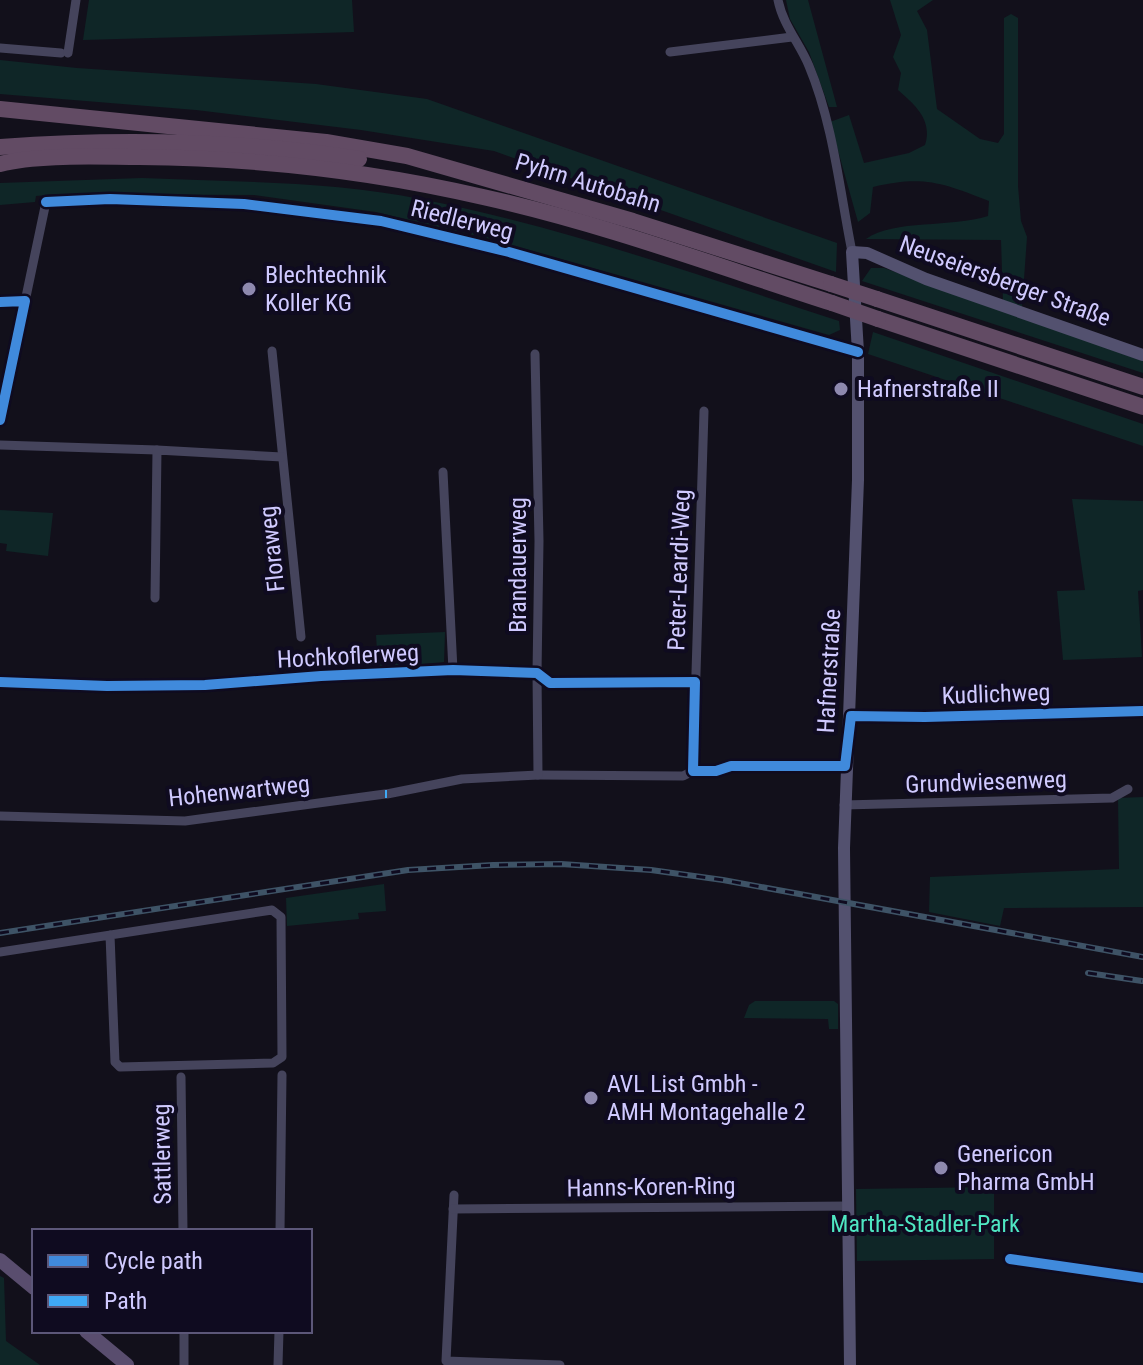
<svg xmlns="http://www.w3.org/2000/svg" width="1143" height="1365" font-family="'Roboto Condensed',sans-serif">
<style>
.green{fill:#0f2627}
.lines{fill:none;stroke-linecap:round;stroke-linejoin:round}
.street{stroke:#45445c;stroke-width:9}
.secondary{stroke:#53516f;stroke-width:12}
.primary{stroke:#594d6e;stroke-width:14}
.highway{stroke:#624b64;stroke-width:16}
.rail-casing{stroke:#3e5366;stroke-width:6}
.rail{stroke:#0f0b20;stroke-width:3;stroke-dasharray:9;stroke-linecap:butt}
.highway-bridge{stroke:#624b64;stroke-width:16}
.quiet{stroke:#3fa9f5;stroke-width:8;stroke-dasharray:16 8;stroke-linecap:butt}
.cycleway-casing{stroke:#0f0b20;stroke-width:15}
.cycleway{stroke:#408adc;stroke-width:10}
.poi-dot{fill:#8e89af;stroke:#0f0b20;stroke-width:3}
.labels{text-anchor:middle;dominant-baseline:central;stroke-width:8;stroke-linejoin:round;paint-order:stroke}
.street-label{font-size:24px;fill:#d0caff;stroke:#0f0b20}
.poi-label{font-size:24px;fill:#d0caff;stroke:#0f0b20;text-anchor:start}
.park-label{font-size:24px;fill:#4fe6c2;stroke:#0f0b20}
</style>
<rect width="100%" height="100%" fill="#12101b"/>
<!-- green -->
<g class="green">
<polygon points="89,0 352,0 354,32 83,40"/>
<polygon points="786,0 808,0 837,107 829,107 809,52 790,19"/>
<path d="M890 0H933L917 11 927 30 937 109 980 139 998 143 1004 134V18L1011 14 1018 18V186L1021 221 1027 237 1022 307 1003 301 1001 240 866 239C894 219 952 228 988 216L989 201C943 183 923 175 873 187L870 213 858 222 830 122 849 115 864 163 909 153 925 145C933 120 915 105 898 90L901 73 893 57 901 35Z"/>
<polygon points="0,60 77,68 316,84 427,99 837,243 836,272 494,151 361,130 196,110 0,94"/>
<path d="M142 178C231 182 332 181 420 199 563 227 701 276 839 321L840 330 829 335 491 239 376 212 254 195 57 194 36 196 35 202 0 205V183Z"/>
<polygon points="871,268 884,268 1143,361 1143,373 862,281"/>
<polygon points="873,332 1143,424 1143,446 868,354"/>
<polygon points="1072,499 1143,501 1143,590 1138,591 1142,657 1063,660 1057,591 1085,590"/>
<polygon points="0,510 53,513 48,556 6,551 7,544 0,543"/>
<polygon points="445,632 444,662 378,668 376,635"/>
<polygon points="1143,797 1143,907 1004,908 1000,926 929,912 930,877 1119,869 1118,798"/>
<polygon points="384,884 386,911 358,913 359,919 287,926 286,898"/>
<polygon points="755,1001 834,1001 838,1004 838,1029 829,1029 828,1019 744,1018 749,1005"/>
<polygon points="994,1187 994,1259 857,1261 856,1189"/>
<polygon points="0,1276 4,1278 6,1341 40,1365 0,1365"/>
</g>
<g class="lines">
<!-- street -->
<g class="street">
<path d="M778 0C783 25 800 44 809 66 833 123 840 192 852 252"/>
<polyline points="0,48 61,53"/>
<polyline points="670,52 792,37"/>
<polyline points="68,53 76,0"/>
<polyline points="110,199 244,204 405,225 509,252 858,352"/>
<polyline points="0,302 25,301"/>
<polyline points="272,351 301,637"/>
<polyline points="704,411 693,771 716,771 731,766 845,766"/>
<polyline points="0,420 46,202"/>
<polyline points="0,445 157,450"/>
<polyline points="443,472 453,670"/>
<polyline points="155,598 157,450 282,457"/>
<polyline points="0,682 107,686 205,685 321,676 453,670 537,673 550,683 695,682"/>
<polyline points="851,716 925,717 1143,711"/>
<polyline points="538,775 683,776 693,771"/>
<polyline points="387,794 462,779 538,775 537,673 539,541 535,354"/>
<polyline points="844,805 1112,798 1128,789"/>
<polyline points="0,816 185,821 385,794"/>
<polyline points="0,952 272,910 281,917 282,1057 273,1063 120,1067 115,1062 110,935"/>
<polyline points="181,1077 183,1231"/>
<polyline points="454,1195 446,1361 560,1365"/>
<polyline points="453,1209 848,1206"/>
<polyline points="280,1231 282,1075"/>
<polyline points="184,1331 184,1365"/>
<polyline points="278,1365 279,1331"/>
</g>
<!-- secondary -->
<polyline class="secondary" points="850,1365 844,848 858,480 858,352 852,252 867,253 926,279 1143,355"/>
<!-- primary -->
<g class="primary">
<polyline points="0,1260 34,1288"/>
<polyline points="86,1331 127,1365"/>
</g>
<!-- highway -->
<g class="highway">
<polyline points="0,109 326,142 407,156 633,221 831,284"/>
<path d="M0 147C120 138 239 140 359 159"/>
<path d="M0 164C38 154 99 157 139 157 254 158 371 171 483 197 601 223 717 266 832 303"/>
<polyline points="877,299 1143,387"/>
<polyline points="878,319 1143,407"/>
</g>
<!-- rail casing -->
<g class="rail-casing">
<g id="rail">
<polyline points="0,933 408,870 493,865 561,864 651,870 723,880 1143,957"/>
<polyline points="1088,973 1142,981"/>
</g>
</g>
<!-- rail -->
<use href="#rail" class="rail"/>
<!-- highway-bridge -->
<g class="highway-bridge">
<polyline points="831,284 877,299"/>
<polyline points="832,303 878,319"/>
</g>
<!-- quiet -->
<polyline class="quiet" points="385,794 387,794"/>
<!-- cycleway casing -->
<g class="cycleway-casing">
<g id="cycleway">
<polyline points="46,202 110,199 244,204 381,221 509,252 858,352"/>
<polyline points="0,302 25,301 0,420"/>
<polyline points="0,682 107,686 205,685 321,676 453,670 537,673 550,683 695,682 693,771 716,771 731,766 845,766 851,716 925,717 1143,711"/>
<polyline points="1010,1259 1143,1278"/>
</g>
</g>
<!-- cycleway -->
<use href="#cycleway" class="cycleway"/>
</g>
<!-- markers -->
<g class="poi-dot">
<circle cx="249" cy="289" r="8"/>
<circle cx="841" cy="389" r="8"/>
<circle cx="591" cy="1098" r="8"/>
<circle cx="941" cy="1168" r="8"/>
</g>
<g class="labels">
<!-- street labels -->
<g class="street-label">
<text transform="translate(588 183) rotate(17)">Pyhrn Autobahn</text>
<text transform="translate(462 220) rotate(14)">Riedlerweg</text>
<text transform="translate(1005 281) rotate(20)">Neuseiersberger Straße</text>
<text transform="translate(272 549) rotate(-96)">Floraweg</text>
<text transform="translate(518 565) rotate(-90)">Brandauerweg</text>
<text transform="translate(679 570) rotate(-88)">Peter-Leardi-Weg</text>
<text transform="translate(348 656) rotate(-3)">Hochkoflerweg</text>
<text transform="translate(829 671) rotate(-87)">Hafnerstraße</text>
<text transform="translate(996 694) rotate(-2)">Kudlichweg</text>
<text transform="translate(986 782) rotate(-2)">Grundwiesenweg</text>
<text transform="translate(239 791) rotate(-6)">Hohenwartweg</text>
<text transform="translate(162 1154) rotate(-91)">Sattlerweg</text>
<text transform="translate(651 1187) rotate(-1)">Hanns-Koren-Ring</text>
</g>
<!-- poi labels -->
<g class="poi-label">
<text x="265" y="275">Blechtechnik<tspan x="265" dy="28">Koller KG</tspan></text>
<text x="857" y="389">Hafnerstraße II</text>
<text x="607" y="1084">AVL List Gmbh -<tspan x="607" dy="28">AMH Montagehalle 2</tspan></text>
<text x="957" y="1154">Genericon<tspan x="957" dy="28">Pharma GmbH</tspan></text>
</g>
<!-- park labels -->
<g class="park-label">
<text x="925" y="1224">Martha-Stadler-Park</text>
</g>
</g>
<!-- legend -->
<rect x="32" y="1229" width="280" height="104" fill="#0f0b20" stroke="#5c5779" stroke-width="2"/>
<rect x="48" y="1255" width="40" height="12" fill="#408adc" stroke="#5c5779" stroke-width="2"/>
<text x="104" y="1269" font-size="24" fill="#d0caff">Cycle path</text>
<rect x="48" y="1295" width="40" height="12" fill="#3fa9f5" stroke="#5c5779" stroke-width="2"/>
<text x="104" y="1309" font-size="24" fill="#d0caff">Path</text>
</svg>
